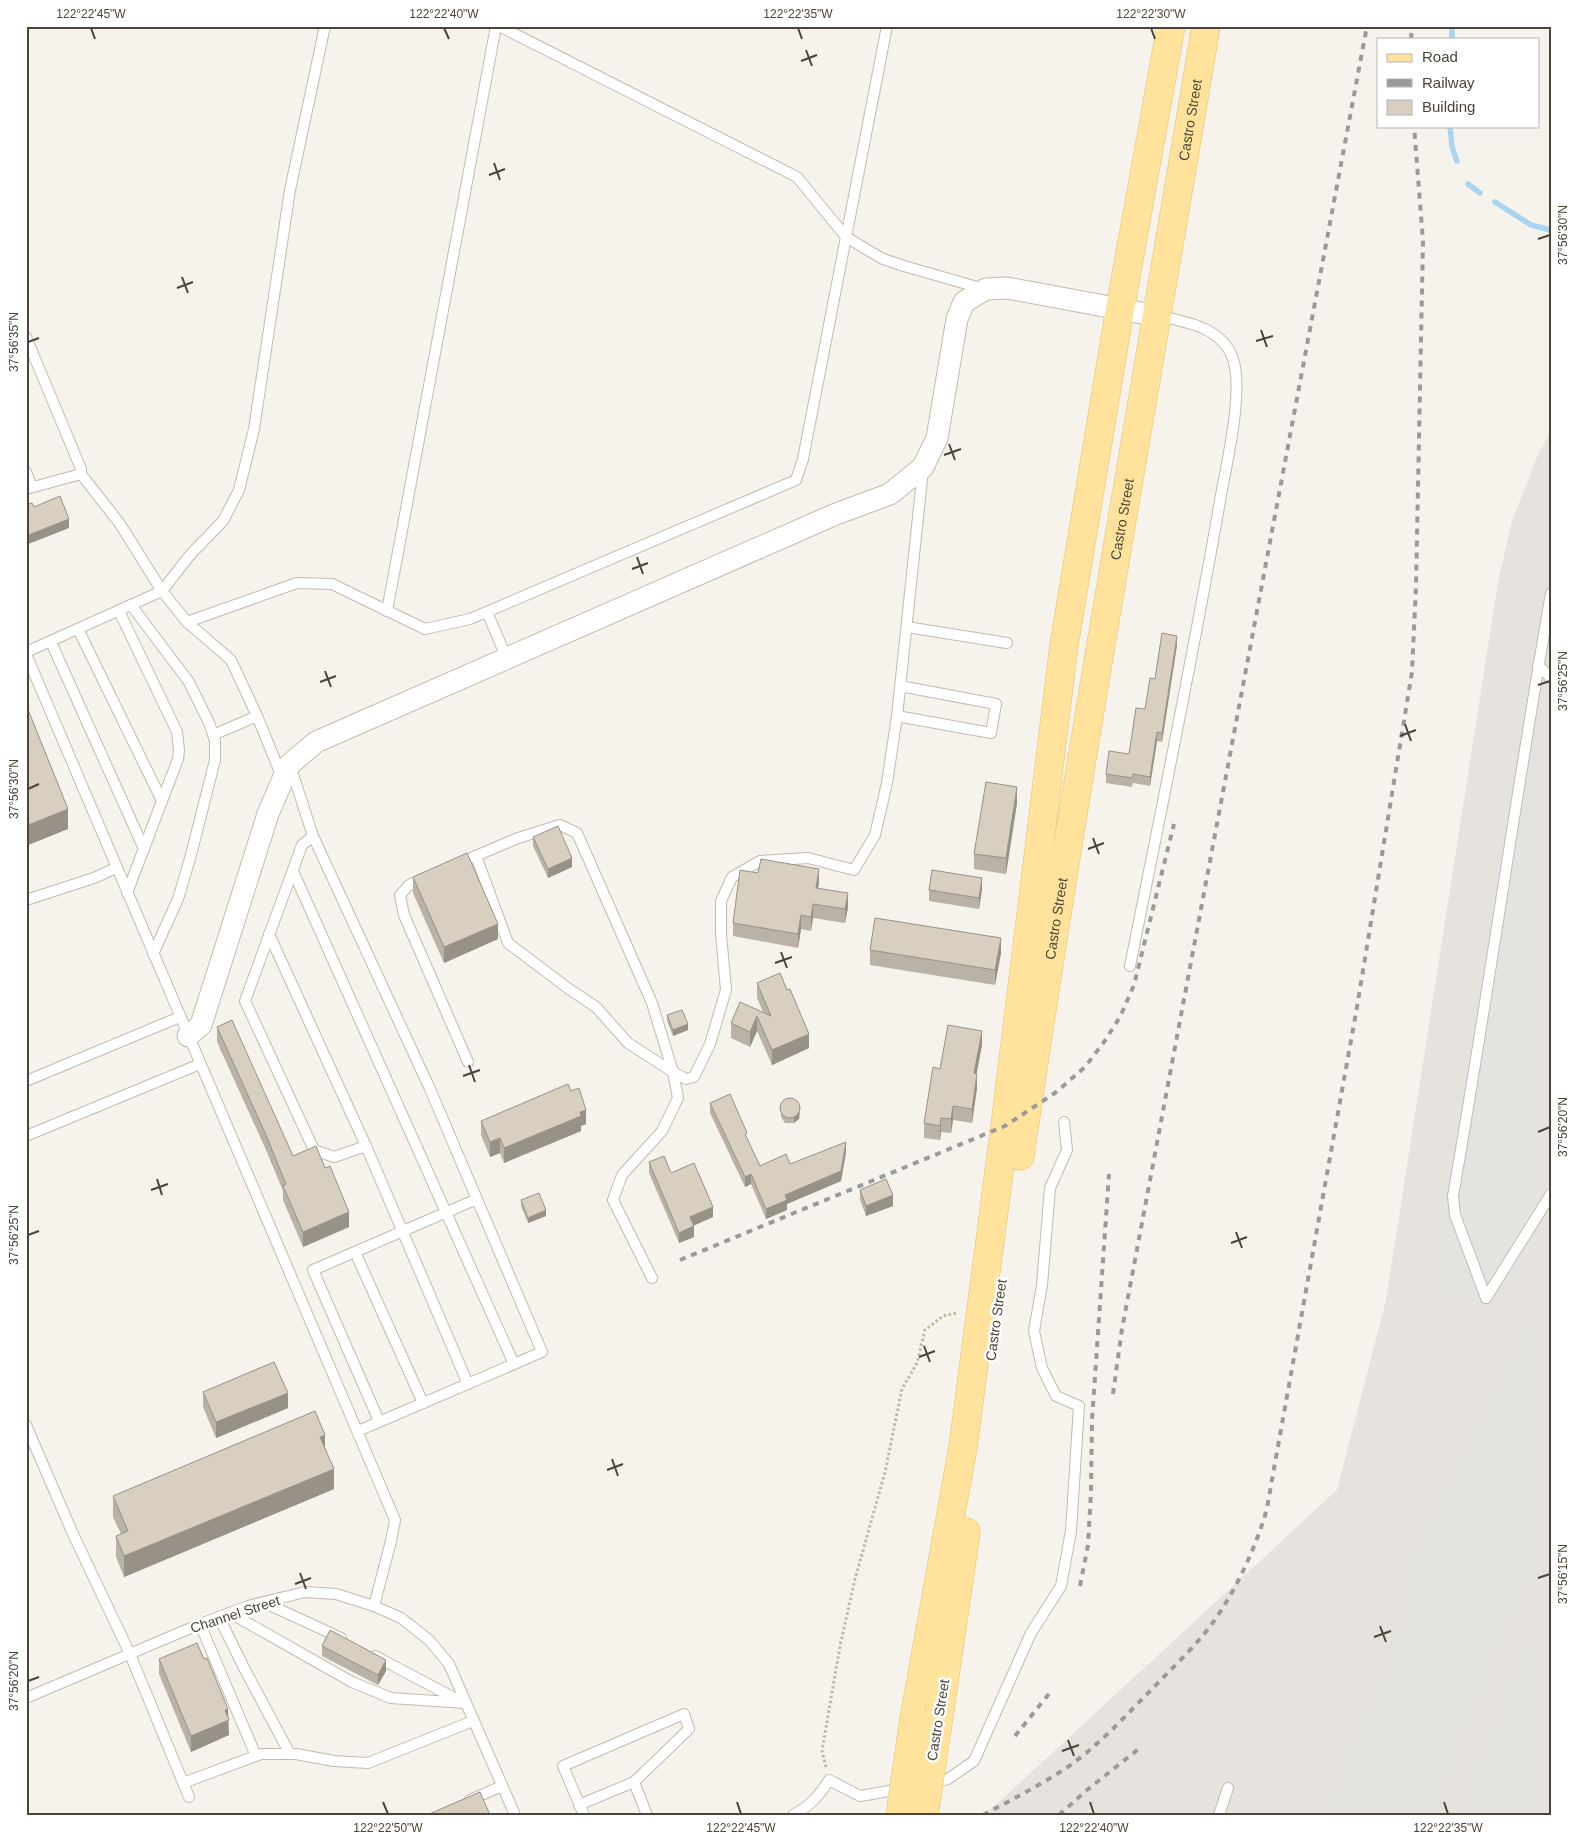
<svg xmlns="http://www.w3.org/2000/svg" width="1577" height="1841" font-family="Helvetica,sans-serif">
<style>
.industrial{fill:#e6e2dd}
.parking{fill:#e5e3e0}
.lines{fill:none;stroke-linecap:round;stroke-linejoin:round}
.stream{stroke:#a9d4f2;stroke-width:5.5}
.lane-casing{stroke:#c2bbae;stroke-width:12}
.street-casing{stroke:#c2bbae;stroke-width:23}
.primary-casing{stroke:#e6c16a;stroke-width:29}
.path{stroke:#c4b79f;stroke-width:3;stroke-dasharray:2.5 2.5;stroke-linecap:butt}
.lane{stroke:#fff;stroke-width:10}
.street{stroke:#fff;stroke-width:21}
.primary{stroke:#ffe39c;stroke-width:28}
.rail{stroke:#9a9a9a;stroke-width:4;stroke-dasharray:6 6;stroke-linecap:butt}
.primary-bridge-casing{stroke:#e6c16a;stroke-width:29;stroke-linecap:butt}
.primary-bridge{stroke:#ffe39c;stroke-width:28}
.wall{fill:#bab2a6}
.shaded-wall{fill:#979187}
.building{fill:#d8cfc1;stroke:#979187}
.ticks{fill:none;stroke:#4b4439;stroke-width:2}
.labels{text-anchor:middle;dominant-baseline:central;stroke-width:5;stroke-linejoin:round;paint-order:stroke}
.street-label{font-size:14px;fill:#4b4439;stroke:#fff}
.neatline{fill:none;stroke:#4b4439;stroke-width:2}
.ticks-label{font-size:12px;text-anchor:middle;fill:#4b4439}
</style>
<rect width="100%" height="100%" fill="#f6f3ec"/>
<!-- industrial -->
<polygon class="industrial" points="1551,431 1551,1815 985,1815 1337,1490 1386,1300 1498,582 1512,521 1539,452"/>
<!-- parking -->
<g class="parking">
<polygon points="1551,560 1551,1223 1496,1309 1430,1285 1544,583"/>
<polygon points="1551,1293 1551,1548 1487,1679 1436,1804 1433,1815 1327,1815 1349,1747 1408,1612 1392,1606 1402,1578 1427,1523 1481,1412 1523,1336"/>
<polygon points="1551,1589 1551,1815 1456,1815 1516,1663"/>
</g>
<g class="lines">
<!-- stream -->
<g class="stream">
<polyline points="1452,39 1452,26"/>
<polyline points="1450,126 1452,147 1457,161"/>
<polyline points="1468,184 1480,193"/>
<polyline points="1495,202 1531,225 1551,230"/>
</g>
<!-- lane casing -->
<g class="lane-casing">
<g id="lane">
<polyline points="499,26 797,177 846,237 871,252 883,259 904,266 984,289"/>
<polyline points="26,337 81,469 81,474"/>
<polyline points="26,472 32,487"/>
<polyline points="26,489 81,474 120,524 162,591 190,555 223,521 239,490 254,429 290,190 325,26"/>
<polyline points="131,605 189,682 210,725 215,741 215,760 191,855 178,899 153,954"/>
<polyline points="119,611 177,732 179,750 178,759 127,893"/>
<polyline points="387,611 496,26"/>
<polyline points="487,612 507,659"/>
<polyline points="187,622 231,660 257,716"/>
<polyline points="907,627 1007,643"/>
<polyline points="78,629 162,801"/>
<polyline points="51,642 144,849"/>
<polyline points="26,652 162,591 187,622 297,583 332,584 425,629 470,619 796,480 803,459 887,26"/>
<polyline points="26,654 395,1520 391,1541 374,1606"/>
<polyline points="1538,665 1551,678"/>
<path d="M900 686 996 704 991 733 897 716C906 634 915 552 923 470"/>
<polyline points="213,735 257,716 282,777"/>
<polyline points="291,768 313,836"/>
<polyline points="476,856 508,943 569,989 596,1007 628,1043 673,1072 678,1098 662,1131 622,1175 613,1200 652,1278"/>
<polyline points="459,863 518,838 560,825 577,833 652,1003 673,1072 686,1079 694,1077 710,1044 726,990 721,934 721,901 732,877 760,861 808,858 854,870 875,835 887,783 897,716"/>
<polyline points="293,871 514,1364"/>
<polyline points="425,878 409,885 400,895 404,915 468,1062"/>
<polyline points="26,900 94,878 116,868"/>
<polyline points="269,934 366,1146"/>
<path d="M1130 966C1161 811 1193 657 1220 501 1226 465 1244 393 1233 359 1223 328 1187 322 1159 316"/>
<polyline points="26,1081 180,1017"/>
<polyline points="26,1136 200,1064"/>
<polyline points="355,1252 423,1403"/>
<path d="M1486 1298 1455 1215 1453 1196C1488 996 1516 794 1551 593"/>
<polyline points="1486,1298 1551,1194"/>
<polyline points="379,1421 313,1270 477,1199"/>
<polyline points="26,1425 73,1534 130,1654 189,1797"/>
<polyline points="358,1431 542,1352 430,1089 313,836 302,845 245,1001 314,1150 334,1157 366,1146 468,1384"/>
<polyline points="263,1602 341,1638"/>
<polyline points="230,1613 352,1682 391,1698 465,1703"/>
<polyline points="219,1617 244,1668 290,1754"/>
<polyline points="200,1624 256,1756"/>
<polyline points="375,1656 460,1701"/>
<polyline points="26,1698 200,1624 248,1606 305,1592 336,1594 374,1606 401,1618 429,1640 449,1664 515,1815"/>
<polyline points="183,1783 261,1754 296,1754 334,1761 368,1763 473,1721"/>
<polyline points="930,1783 948,1779 974,1761 1031,1633 1061,1586 1071,1531 1079,1406 1056,1396 1042,1368 1034,1331 1042,1285 1050,1188 1067,1150 1064,1122"/>
<polyline points="470,1800 502,1786"/>
<polyline points="579,1805 634,1782"/>
<polyline points="584,1815 563,1766 684,1714 689,1729 634,1782 647,1815"/>
<path d="M793 1815C810 1806 819 1796 829 1780L860 1796 901 1789"/>
<polyline points="1219,1815 1228,1788"/>
</g>
</g>
<!-- street casing -->
<g class="street-casing">
<polyline id="street" points="188,1036 201,1025 268,814 289,765 316,742 836,514 890,494 923,467 937,438 957,319 964,302 986,289 1007,288 1158,316"/>
</g>
<!-- primary casing -->
<g class="primary-casing">
<g id="primary">
<path id="s1" d="M1020 1156C1075 778 1143 403 1206 26"/>
<polyline points="940,1709 966,1532"/>
<polyline points="914,1719 963,1447 1005,1126 1064,645 1120,309 1171,26"/>
</g>
</g>
<!-- path -->
<polyline class="path" points="826,1767 822,1751 840,1646 855,1579 885,1472 902,1389 917,1363 925,1330 943,1316 957,1313"/>
<!-- lane -->
<use href="#lane" class="lane"/>
<!-- street -->
<use href="#street" class="street"/>
<!-- primary -->
<use href="#primary" class="primary"/>
<!-- rail -->
<g class="rail">
<polyline points="1411,39 1412,26"/>
<polyline points="680,1260 1005,1126 1055,1093 1085,1067 1104,1042 1120,1017 1134,985 1174,824"/>
<polyline points="1113,1394 1122,1329 1367,26"/>
<polyline points="1080,1586 1088,1545 1091,1492 1092,1420 1109,1174"/>
<polyline points="1015,1736 1052,1690"/>
<path d="M983 1815C1011 1800 1039 1786 1066 1768 1099 1746 1127 1714 1155 1686 1175 1665 1197 1645 1214 1621 1235 1591 1251 1557 1263 1522 1268 1507 1270 1490 1273 1474L1357 1007 1412 672 1416 586 1423 241 1414 126"/>
<polyline points="1059,1815 1087,1790 1141,1747"/>
</g>
<!-- primary-bridge casing -->
<g class="primary-bridge-casing">
<g id="primary-bridge">
<polyline points="900,1815 914,1719"/>
<polyline points="924,1815 940,1709"/>
</g>
</g>
<!-- primary-bridge -->
<use href="#primary-bridge" class="primary-bridge"/>
</g>
<!-- wall -->
<g class="wall">
<polygon points="1177,645 1162,742 1157,741 1150,786 1133,783 1132,787 1106,783 1106,774 1129,754 1145,709 1155,679"/>
<polygon points="1017,803 1006,874 974,869 974,854"/>
<polygon points="533,837 572,867 548,878 533,846"/>
<polygon points="758,873 819,882 818,889 848,907 845,923 813,918 811,931 801,929 798,948 733,936 733,923"/>
<polygon points="413,877 498,939 444,963 413,893"/>
<polygon points="982,889 979,909 929,901 929,890"/>
<polygon points="870,950 1001,953 995,985 870,965"/>
<polygon points="757,983 809,1048 772,1065 757,1031 750,1047 731,1038 731,1023 763,1012 757,998"/>
<polygon points="667,1015 688,1030 673,1036 667,1021"/>
<polygon points="217,1027 293,1156 325,1168 349,1227 303,1247 283,1200 283,1191 266,1150 217,1042"/>
<polygon points="982,1045 976,1074 977,1088 972,1123 953,1120 951,1133 941,1132 940,1140 924,1138 924,1123 940,1069"/>
<polygon points="710,1103 747,1139 760,1166 790,1164 846,1152 841,1181 787,1204 787,1210 766,1219 751,1184 745,1187 710,1113"/>
<polygon points="800,1110 799,1119 794,1123 785,1123 781,1117 781,1112"/>
<polygon points="481,1121 586,1124 581,1126 581,1131 504,1163 500,1153 490,1157 481,1135"/>
<polygon points="649,1162 713,1217 693,1226 694,1237 679,1243 649,1173"/>
<polygon points="860,1190 893,1206 866,1216 860,1200"/>
<polygon points="521,1200 546,1216 528,1223 521,1206"/>
<polygon points="203,1392 288,1408 216,1438 203,1407"/>
<polygon points="325,1449 334,1489 124,1577 116,1557 116,1536 121,1534 113,1517 113,1496"/>
<polygon points="322,1646 386,1671 378,1685 322,1656"/>
<polygon points="159,1659 229,1735 191,1752 159,1674"/>
</g>
<!-- shaded-wall -->
<g class="shaded-wall">
<polygon points="69,519 69,528 26,545 26,536"/>
<polygon points="1177,636 1177,645 1162,742 1162,733"/>
<polygon points="1157,732 1157,741 1150,786 1150,777"/>
<polygon points="1017,787 1017,803 1006,874 1006,858"/>
<polygon points="68,809 68,829 26,846 26,826"/>
<polygon points="572,858 572,867 548,878 548,869"/>
<polygon points="819,869 819,882 816,902 816,888"/>
<polygon points="982,878 982,889 979,909 979,898"/>
<polygon points="848,893 848,907 845,923 845,909"/>
<polygon points="813,904 813,918 811,931 811,917"/>
<polygon points="801,915 801,929 798,948 798,934"/>
<polygon points="498,924 498,939 444,963 444,947"/>
<polygon points="1001,938 1001,953 995,985 995,970"/>
<polygon points="757,1016 757,1031 750,1047 750,1032"/>
<polygon points="688,1024 688,1030 673,1036 673,1030"/>
<polygon points="982,1031 982,1045 974,1088 974,1073"/>
<polygon points="809,1034 809,1048 772,1065 772,1050"/>
<polygon points="977,1074 977,1088 972,1123 972,1109"/>
<polygon points="800,1105 799,1119 794,1123 794,1118"/>
<polygon points="953,1106 953,1120 951,1133 951,1119"/>
<polygon points="586,1110 586,1124 581,1126 581,1131 504,1163 504,1148 580,1112"/>
<polygon points="941,1118 941,1132 940,1140 940,1126"/>
<polygon points="500,1138 500,1153 490,1157 490,1142"/>
<polygon points="846,1142 846,1152 841,1181 787,1204 787,1210 766,1219 766,1209 785,1195"/>
<polygon points="751,1174 751,1184 745,1187 745,1177"/>
<polygon points="893,1195 893,1206 866,1216 866,1206"/>
<polygon points="713,1207 713,1217 690,1227 690,1217"/>
<polygon points="546,1210 546,1216 528,1223 528,1218"/>
<polygon points="349,1212 349,1227 303,1247 303,1232"/>
<polygon points="694,1226 694,1237 679,1243 679,1233"/>
<polygon points="288,1393 288,1408 216,1438 216,1422"/>
<polygon points="325,1435 325,1456 320,1437"/>
<polygon points="334,1469 334,1489 124,1577 124,1556"/>
<polygon points="386,1660 386,1671 378,1685 378,1675"/>
<polygon points="228,1709 229,1735 191,1752 191,1736 225,1710"/>
</g>
<!-- building -->
<g class="building">
<polygon points="60,496 69,519 26,536 26,505 32,503 34,507"/>
<polygon points="1162,633 1177,636 1162,733 1157,732 1150,777 1133,774 1132,778 1106,774 1109,751 1129,754 1136,708 1145,709 1150,678 1155,679"/>
<polygon points="26,707 27,707 68,809 26,826"/>
<polygon points="986,782 1017,787 1006,858 974,854"/>
<polygon points="558,826 572,858 548,869 533,837"/>
<polygon points="467,853 498,924 444,947 413,877"/>
<polygon points="761,859 819,869 816,888 848,893 845,909 813,904 811,917 801,915 798,934 733,923 740,870 758,873"/>
<polygon points="932,870 982,878 979,898 929,890"/>
<polygon points="875,918 1001,938 995,970 870,950"/>
<polygon points="780,973 787,990 790,989 809,1034 772,1050 757,1016 750,1032 731,1023 740,1002 771,1016 757,983"/>
<polygon points="682,1010 688,1024 673,1030 667,1015"/>
<polygon points="232,1020 293,1156 316,1146 325,1168 330,1166 349,1212 303,1232 283,1186 286,1184 266,1135 217,1027"/>
<polygon points="948,1025 982,1031 974,1073 977,1074 972,1109 953,1106 951,1119 941,1118 940,1126 924,1123 933,1067 940,1069"/>
<polygon points="568,1084 571,1091 579,1088 586,1110 580,1112 581,1116 504,1148 500,1138 490,1142 481,1121"/>
<polygon points="730,1094 747,1133 745,1134 760,1166 786,1154 790,1164 846,1142 841,1171 785,1195 787,1200 766,1209 751,1174 745,1177 710,1103"/>
<circle cx="790" cy="1108" r="10"/>
<polygon points="664,1156 671,1173 694,1163 713,1207 690,1217 694,1226 679,1233 649,1162"/>
<polygon points="886,1179 893,1195 866,1206 860,1190"/>
<polygon points="539,1193 546,1210 528,1218 521,1200"/>
<polygon points="274,1362 288,1393 216,1422 203,1392"/>
<polygon points="315,1411 325,1435 320,1437 334,1469 124,1556 116,1536 128,1531 113,1496"/>
<polygon points="330,1630 386,1660 378,1675 322,1646"/>
<polygon points="197,1643 204,1659 207,1658 228,1709 225,1710 229,1720 191,1736 159,1659"/>
<polygon points="480,1792 490,1815 427,1815"/>
</g>
<!-- ticks -->
<path class="ticks" d="M91 28 95 39M444 28 449 39M798 28 802 39M1151 28 1155 39M806 50 812 66M801 61 817 55M494 163 500 180M489 175 505 169M1538 239 1550 235M182 277 188 293M177 288 193 282M1261 330 1267 347M1256 341 1273 336M28 342 39 338M949 444 955 460M944 455 961 449M637 557 643 574M632 569 648 563M325 671 331 687M320 682 336 676M1538 685 1550 681M1405 724 1411 741M1400 736 1416 730M28 789 39 784M1093 838 1099 854M1088 849 1104 843M781 952 787 968M775 963 792 957M469 1065 475 1082M463 1076 480 1070M1538 1132 1550 1127M157 1179 162 1195M151 1190 168 1184M1236 1232 1242 1248M28 1235 39 1231M1231 1243 1247 1237M924 1346 930 1362M919 1357 935 1351M612 1459 618 1476M607 1470 623 1464M300 1573 306 1589M1538 1578 1550 1574M295 1584 311 1578M1380 1626 1386 1642M1374 1637 1391 1631M28 1681 39 1677M1068 1740 1074 1756M1062 1751 1079 1745M383 1802 388 1814M737 1802 741 1814M1090 1802 1094 1814M1444 1802 1448 1814"/>
<g class="labels">
<!-- street labels -->
<g class="street-label">
<text stroke="none"><textPath href="#s1" startOffset="1050">Castro Street</textPath></text>
<text stroke="none"><textPath href="#s1" startOffset="645">Castro Street</textPath></text>
<text stroke="none"><textPath href="#s1" startOffset="240">Castro Street</textPath></text>
<text transform="translate(996 1320) rotate(-82)">Castro Street</text>
<text transform="translate(235 1614) rotate(-18)">Channel Street</text>
<text transform="translate(938 1720) rotate(-81)">Castro Street</text>
</g>
</g>
<!-- border -->
<rect width="1577" height="1841" fill="none" stroke="#ffffff" stroke-width="55"/>
<!-- legend -->
<rect x="1377" y="38" width="162" height="90" fill="#ffffff" stroke="#b7b4b0"/>
<rect x="1387" y="54" width="25" height="8" fill="#ffe39c" stroke="#b7b4b0"/>
<text x="1422" y="62" font-size="15" fill="#4b4439">Road</text>
<rect x="1387" y="79" width="25" height="8" fill="#9a9a9a" stroke="#b7b4b0"/>
<text x="1422" y="88" font-size="15" fill="#4b4439">Railway</text>
<rect x="1387" y="100" width="25" height="15" fill="#d8cfc1" stroke="#b7b4b0"/>
<text x="1422" y="112" font-size="15" fill="#4b4439">Building</text>
<rect x="28" y="28" width="1522" height="1786" class="neatline"/>
<g class="ticks-label">
<text x="91" y="18">122°22'45"W</text>
<text x="444" y="18">122°22'40"W</text>
<text x="798" y="18">122°22'35"W</text>
<text x="1151" y="18">122°22'30"W</text>
<text transform="translate(1563 235) rotate(-90)" y="4">37°56'30"N</text>
<text transform="translate(14 342) rotate(-90)" y="4">37°56'35"N</text>
<text transform="translate(1563 681) rotate(-90)" y="4">37°56'25"N</text>
<text transform="translate(14 789) rotate(-90)" y="4">37°56'30"N</text>
<text transform="translate(1563 1127) rotate(-90)" y="4">37°56'20"N</text>
<text transform="translate(14 1235) rotate(-90)" y="4">37°56'25"N</text>
<text transform="translate(1563 1574) rotate(-90)" y="4">37°56'15"N</text>
<text transform="translate(14 1681) rotate(-90)" y="4">37°56'20"N</text>
<text x="388" y="1832">122°22'50"W</text>
<text x="741" y="1832">122°22'45"W</text>
<text x="1094" y="1832">122°22'40"W</text>
<text x="1448" y="1832">122°22'35"W</text>
</g>
</svg>
